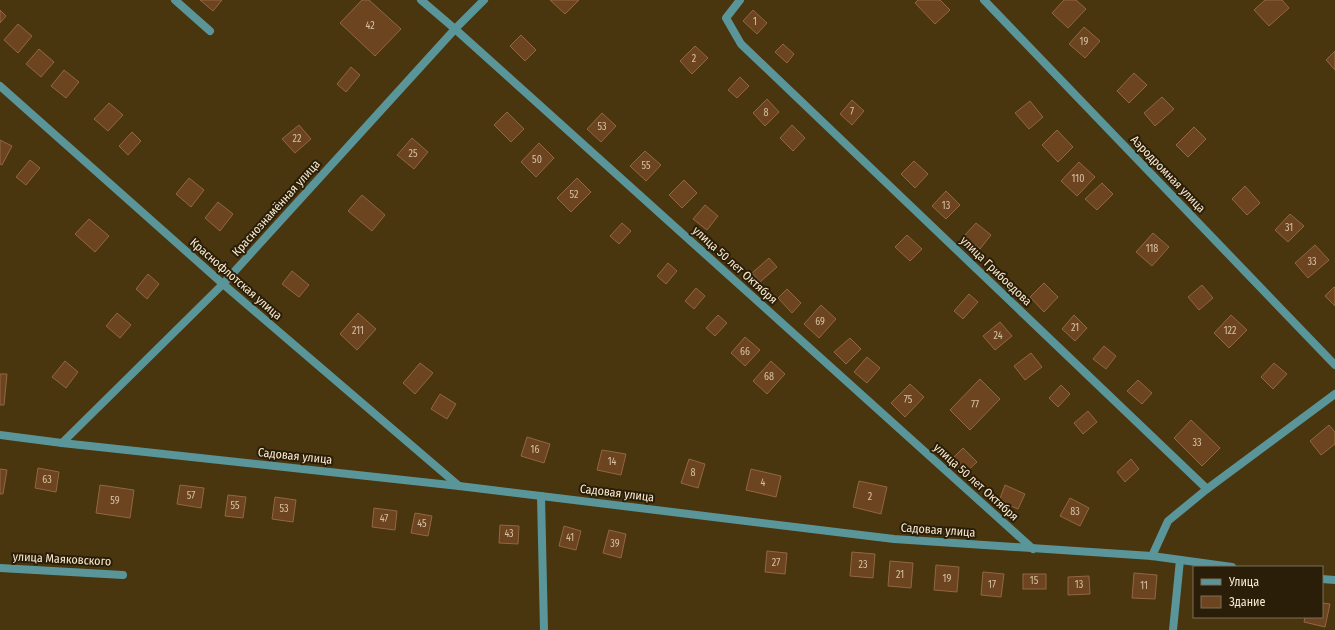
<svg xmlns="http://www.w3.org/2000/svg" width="1335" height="630" font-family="'Fira Sans Condensed',sans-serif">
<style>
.building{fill:#6d4420;stroke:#926743}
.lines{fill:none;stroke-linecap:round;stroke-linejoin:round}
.minor{stroke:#5a9699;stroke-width:8}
.tertiary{stroke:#5a9699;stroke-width:8}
.labels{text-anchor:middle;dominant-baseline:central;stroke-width:4;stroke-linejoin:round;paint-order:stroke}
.number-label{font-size:10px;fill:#d5c0a3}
.street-label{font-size:12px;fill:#f8e9cf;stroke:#2a1e09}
</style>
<rect width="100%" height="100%" fill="#49350e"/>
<!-- building -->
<g class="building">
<polygon points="200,0 222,0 213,11"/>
<polygon points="362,0 369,0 401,29 375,56 340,23"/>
<polygon points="550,0 579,0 565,14"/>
<polygon points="918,0 940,0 950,10 935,24 915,3"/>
<polygon points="1064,0 1076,0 1086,9 1068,28 1052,13"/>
<polygon points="1265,0 1282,0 1289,8 1269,26 1254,10"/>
<polygon points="0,10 6,16 0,23"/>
<polygon points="753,10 767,23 757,34 743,21"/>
<polygon points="18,24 32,36 18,53 4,40"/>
<polygon points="1084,27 1100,41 1085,58 1069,44"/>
<polygon points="521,35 536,50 525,61 510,46"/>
<polygon points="783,44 794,54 787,63 775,52"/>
<polygon points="695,46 708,58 692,74 680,61"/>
<polygon points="39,49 54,62 41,77 26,64"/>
<polygon points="1335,51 1335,70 1326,60"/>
<polygon points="351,67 360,75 346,92 337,84"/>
<polygon points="64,70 79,82 66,98 51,86"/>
<polygon points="1134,73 1147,85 1129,103 1117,91"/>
<polygon points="740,77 749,86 737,98 728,90"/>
<polygon points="1162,97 1174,109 1155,126 1144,113"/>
<polygon points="767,99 779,112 765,126 753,113"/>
<polygon points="852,100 864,111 852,125 840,114"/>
<polygon points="1030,101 1043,117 1029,129 1015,113"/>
<polygon points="109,103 123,115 108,131 94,119"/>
<polygon points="507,112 524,129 511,142 494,125"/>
<polygon points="602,113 616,126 601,142 587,129"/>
<polygon points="299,125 311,139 295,153 282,139"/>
<polygon points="792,125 805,138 793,151 780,138"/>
<polygon points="1194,127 1206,139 1188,157 1176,145"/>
<polygon points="1057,130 1073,147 1058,162 1042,145"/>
<polygon points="132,132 141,141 128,155 119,146"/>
<polygon points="412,138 428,152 414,169 397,155"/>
<polygon points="0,140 12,146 2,165 0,164"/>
<polygon points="539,143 554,158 536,177 521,162"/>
<polygon points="645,151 661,165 646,181 630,166"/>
<polygon points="30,160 40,168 26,185 16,177"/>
<polygon points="914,161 928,174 915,188 901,174"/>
<polygon points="1079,162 1095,177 1077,196 1061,181"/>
<polygon points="189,178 204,190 191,207 176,194"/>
<polygon points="577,178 591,192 571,212 557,198"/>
<polygon points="684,180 697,193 682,208 669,195"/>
<polygon points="1102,183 1113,194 1097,210 1085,199"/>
<polygon points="1245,186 1260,203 1247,215 1232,199"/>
<polygon points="946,191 960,205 946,219 932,206"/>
<polygon points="362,195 385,215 372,231 348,211"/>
<polygon points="218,202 233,214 220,231 205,218"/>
<polygon points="705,205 718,216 707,230 693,219"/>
<polygon points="1290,214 1304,226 1288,242 1275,230"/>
<polygon points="89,219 109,236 95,252 75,234"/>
<polygon points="622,223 631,231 619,244 610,236"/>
<polygon points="976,223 991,235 980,249 964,236"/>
<polygon points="1153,233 1169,247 1152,266 1136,252"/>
<polygon points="907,235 922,249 910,261 895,247"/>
<polygon points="1315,245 1329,260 1308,278 1295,263"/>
<polygon points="769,258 777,267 760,282 752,273"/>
<polygon points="668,263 677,271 666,284 657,276"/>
<polygon points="292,271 309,285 299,297 282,284"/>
<polygon points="148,274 159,284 147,299 136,289"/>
<polygon points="1044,283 1058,297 1044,312 1030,297"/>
<polygon points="1202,285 1213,298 1199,310 1188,297"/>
<polygon points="1334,287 1335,288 1335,306 1325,296"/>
<polygon points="696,288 705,296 694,309 685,301"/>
<polygon points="787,289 801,303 792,313 778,298"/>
<polygon points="969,294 978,302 963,319 954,311"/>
<polygon points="821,305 836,319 819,338 804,324"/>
<polygon points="117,313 131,325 120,338 106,326"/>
<polygon points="358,313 376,329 357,350 340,334"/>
<polygon points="718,315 727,323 715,336 706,328"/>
<polygon points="1074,315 1087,328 1075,341 1062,329"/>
<polygon points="1231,315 1247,330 1229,348 1214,333"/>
<polygon points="1000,322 1012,336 995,350 983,336"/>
<polygon points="745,337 760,350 745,366 731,353"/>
<polygon points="850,338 861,349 846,364 834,352"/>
<polygon points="1104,346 1116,356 1106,369 1093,359"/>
<polygon points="1031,353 1042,367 1025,380 1014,366"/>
<polygon points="867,357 880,368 867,383 854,372"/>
<polygon points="65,361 78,372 66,388 52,377"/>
<polygon points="771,361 785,374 767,394 753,381"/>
<polygon points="420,363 433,373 415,394 403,383"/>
<polygon points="1274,363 1287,374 1273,389 1261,377"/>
<polygon points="0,374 7,374 4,405 0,405"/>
<polygon points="980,379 1000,399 970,430 950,410"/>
<polygon points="1138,380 1152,393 1142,404 1127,391"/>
<polygon points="910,384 924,397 905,417 891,403"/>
<polygon points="1061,385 1070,394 1058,407 1049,398"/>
<polygon points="440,394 456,404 447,419 431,409"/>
<polygon points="1088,411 1097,422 1083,434 1074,423"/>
<polygon points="1191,420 1220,448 1202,466 1174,438"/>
<polygon points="1329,425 1335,432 1335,444 1321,455 1310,441"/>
<polygon points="527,437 550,444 544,463 521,456"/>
<polygon points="963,448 977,462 964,474 950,461"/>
<polygon points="602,450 626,454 621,475 597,470"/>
<polygon points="689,459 705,464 698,488 681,483"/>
<polygon points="1131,459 1139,469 1125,482 1117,472"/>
<polygon points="38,468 59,472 56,492 35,488"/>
<polygon points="0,469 7,470 3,494 0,494"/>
<polygon points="751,469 781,476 776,497 746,490"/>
<polygon points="859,481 887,487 881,514 853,507"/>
<polygon points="100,485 134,490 130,518 96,513"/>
<polygon points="180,485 204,488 201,508 177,504"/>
<polygon points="1005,485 1025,494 1018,509 999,501"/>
<polygon points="228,495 246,497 243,518 225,516"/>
<polygon points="275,497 296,500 293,522 272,519"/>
<polygon points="1070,498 1089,508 1080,526 1060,516"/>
<polygon points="374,508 397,511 395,530 372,527"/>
<polygon points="415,513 432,516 428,536 411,533"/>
<polygon points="500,525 519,526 518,544 499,543"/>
<polygon points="564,526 581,531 576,550 559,546"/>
<polygon points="609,530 626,534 621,558 603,553"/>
<polygon points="767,551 787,553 785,574 765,572"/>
<polygon points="852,552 875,554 873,578 850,576"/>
<polygon points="890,561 913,563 911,588 888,586"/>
<polygon points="936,565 959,567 957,592 934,590"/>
<polygon points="983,572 1004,574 1001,597 981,595"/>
<polygon points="1134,573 1157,575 1155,599 1132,598"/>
<rect x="1023" y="574" width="23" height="15"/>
<polygon points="1089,576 1090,594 1068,595 1068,577"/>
<polygon points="1322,603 1330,604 1325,627 1304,622 1305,617 1322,617"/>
</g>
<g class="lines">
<!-- minor -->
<g class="minor">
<polyline points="175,0 210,31"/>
<polyline points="421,0 455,29 1033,549"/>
<polyline points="740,0 726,18 741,44 1207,489 1168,521 1152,556"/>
<polyline points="984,0 1335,365"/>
<polyline points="62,443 223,284 455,29 484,0"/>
<polyline points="1207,489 1335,394"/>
<polyline points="541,496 544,630"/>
<polyline points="0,568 123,575"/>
<polyline points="1173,630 1180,560"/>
</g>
<!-- tertiary -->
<g class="tertiary">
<polyline points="0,86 223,284 459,486"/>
<polyline points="0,435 62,443 459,486 894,539 1152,556 1232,567"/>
<polyline points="1322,579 1335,580"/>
</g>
</g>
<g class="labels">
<!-- number labels -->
<g class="number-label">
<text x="755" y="22">1</text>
<text x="370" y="26">42</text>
<text x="1084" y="42">19</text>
<text x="694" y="59">2</text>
<text x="852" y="112">7</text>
<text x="766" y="113">8</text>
<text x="602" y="127">53</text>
<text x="297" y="139">22</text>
<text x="413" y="154">25</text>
<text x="537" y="160">50</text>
<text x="646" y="166">55</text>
<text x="1078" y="179">110</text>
<text x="574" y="195">52</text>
<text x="946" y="206">13</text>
<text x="1289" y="228">31</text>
<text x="1152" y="249">118</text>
<text x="1312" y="262">33</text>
<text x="820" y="322">69</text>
<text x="1075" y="328">21</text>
<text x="358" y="331">211</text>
<text x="1230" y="331">122</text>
<text x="998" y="336">24</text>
<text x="745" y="352">66</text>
<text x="769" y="377">68</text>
<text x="908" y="400">75</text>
<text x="975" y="405">77</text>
<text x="1197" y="443">33</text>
<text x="535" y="450">16</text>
<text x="612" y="462">14</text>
<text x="693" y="473">8</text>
<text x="47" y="480">63</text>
<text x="763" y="483">4</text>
<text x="191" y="496">57</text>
<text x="870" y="497">2</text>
<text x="115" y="501">59</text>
<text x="235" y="506">55</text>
<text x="284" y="509">53</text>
<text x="1075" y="512">83</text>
<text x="384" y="519">47</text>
<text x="422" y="524">45</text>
<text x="509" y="534">43</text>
<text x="570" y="538">41</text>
<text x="615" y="544">39</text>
<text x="776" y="563">27</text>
<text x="863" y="565">23</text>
<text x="900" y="575">21</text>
<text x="947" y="579">19</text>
<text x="1034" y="581">15</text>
<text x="992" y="585">17</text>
<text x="1079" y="585">13</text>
<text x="1144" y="586">11</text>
</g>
<!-- street labels -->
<g class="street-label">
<text transform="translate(1168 174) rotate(46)">Аэродромная улица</text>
<text transform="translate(276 208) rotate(-48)">Краснознамённая улица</text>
<text transform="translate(735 265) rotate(42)">улица 50 лет Октября</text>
<text transform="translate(996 271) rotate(44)">улица Грибоедова</text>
<text transform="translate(236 279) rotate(41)">Краснофлотская улица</text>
<text transform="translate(295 456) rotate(6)">Садовая улица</text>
<text transform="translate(976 482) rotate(42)">улица 50 лет Октября</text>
<text transform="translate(617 493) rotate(7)">Садовая улица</text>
<text transform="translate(938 530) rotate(4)">Садовая улица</text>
<text transform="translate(62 559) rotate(3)">улица Маяковского</text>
</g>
</g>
<!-- legend -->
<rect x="1193" y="566" width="130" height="52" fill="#2a1e09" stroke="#7c6f58"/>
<rect x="1201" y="579" width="20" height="6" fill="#5a9699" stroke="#7c6f58"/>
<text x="1229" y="586" font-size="12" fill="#f8e9cf">Улица</text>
<rect x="1201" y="596" width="20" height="12" fill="#6d4420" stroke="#7c6f58"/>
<text x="1229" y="606" font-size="12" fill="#f8e9cf">Здание</text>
</svg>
